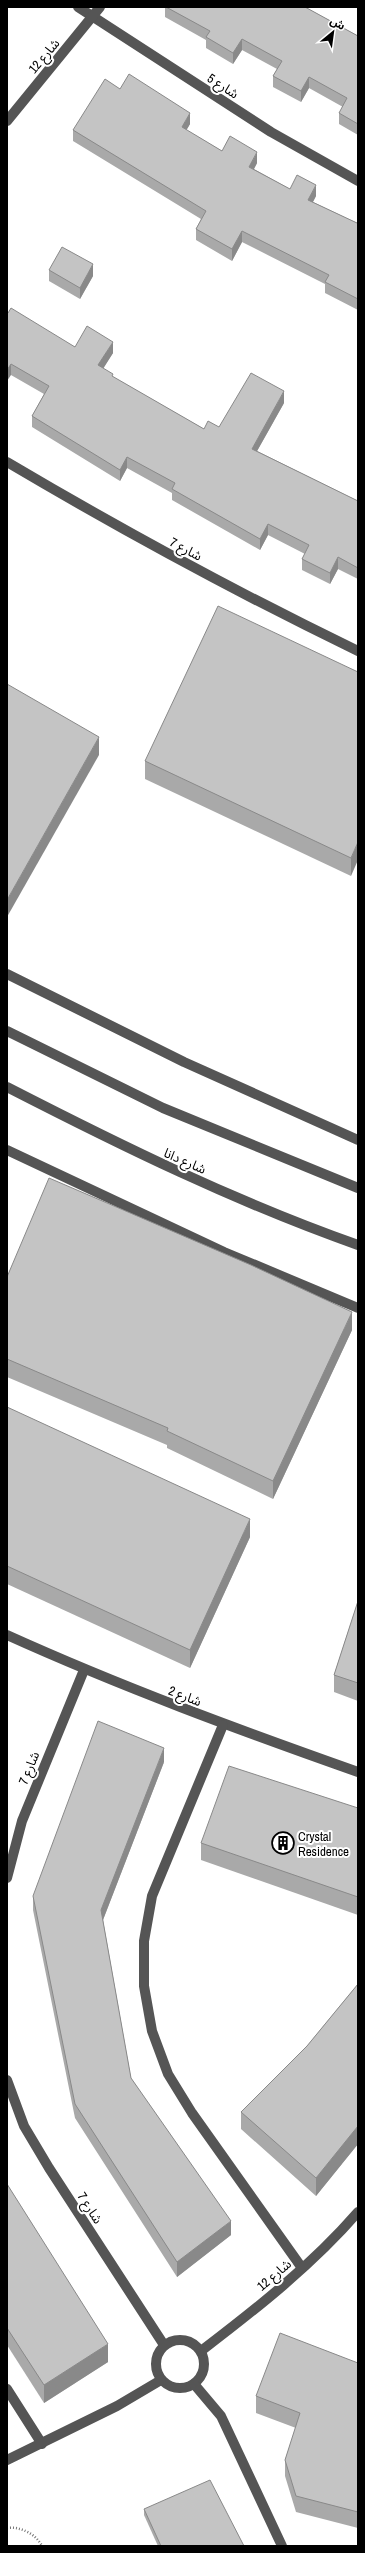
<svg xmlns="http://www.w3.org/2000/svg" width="365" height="2553" font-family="'Archivo Narrow','Noto Sans Arabic',sans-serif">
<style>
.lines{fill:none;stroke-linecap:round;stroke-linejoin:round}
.path{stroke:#777;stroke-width:2.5;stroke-dasharray:1 2;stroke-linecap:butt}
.minor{stroke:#555;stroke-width:10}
.wall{fill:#a9a9a9}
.shaded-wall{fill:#898989}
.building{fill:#c4c4c4;stroke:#898989}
.labels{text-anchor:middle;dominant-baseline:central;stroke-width:4;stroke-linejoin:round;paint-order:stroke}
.street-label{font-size:13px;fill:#000;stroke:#fff}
.poi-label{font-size:13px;fill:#000;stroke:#fff;text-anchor:start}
</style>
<rect width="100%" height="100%" fill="#fff"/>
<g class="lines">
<!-- path -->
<path class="path" d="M7 2528C20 2526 36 2534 42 2546"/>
<!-- minor -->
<g class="minor">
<polyline points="78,7 271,132 358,181"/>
<polyline points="7,121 100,7"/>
<path d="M7 462C122 530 238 593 358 651"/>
<polyline points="7,974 184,1062 358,1140"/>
<polyline points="7,1031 163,1108 358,1188"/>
<path d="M7 1087C122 1146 236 1202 358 1245"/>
<polyline points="7,1150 224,1252 358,1308"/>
<path d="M7 1635C122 1687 239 1730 358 1772"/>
<polyline points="223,1725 152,1896 144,1941 144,1986 152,2031 168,2074 192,2113 302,2268"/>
<polyline points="7,1878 22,1821 84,1670"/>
<polyline points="7,2080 24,2126 49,2168 164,2345"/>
<circle cx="180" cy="2364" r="24"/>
<path d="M201 2351C256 2309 312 2265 358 2212"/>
<polyline points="194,2384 221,2416 282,2546"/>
<polyline points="7,2389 42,2444"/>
<polyline points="7,2460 117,2406 161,2380"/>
</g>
</g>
<!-- wall -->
<g class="wall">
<polygon points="165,7 305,7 358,36 358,135 339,124 339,113 343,107 309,88 301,102 273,87 273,76 277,69 242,50 233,64 206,48 206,40 165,17"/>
<polygon points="120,89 190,124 186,130 222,151 257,163 254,169 290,189 316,196 313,202 357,223 358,222 358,310 325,293 325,284 242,242 232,261 196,240 196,229 201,219 73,141 73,130"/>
<polygon points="49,270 93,276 80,299 49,281"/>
<polygon points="7,312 75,347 113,353 103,368 113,377 204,429 219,427 284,403 257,451 358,501 358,579 338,569 330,584 302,570 302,559 305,554 268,535 260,550 172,500 172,493 127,468 120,481 32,427 32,416 44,394 11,375"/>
<polygon points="358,672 351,876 145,779 145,761"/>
<polygon points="7,1277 352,1330 273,1499 167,1448 167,1445 7,1377"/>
<polygon points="7,1407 250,1537 190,1668 7,1584"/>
<polygon points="358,1601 358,1701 334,1692 334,1675"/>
<polygon points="164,1762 103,1920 131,2078 231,2235 177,2277 75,2118 33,1910 33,1896"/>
<polygon points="358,1808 358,1915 201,1860 201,1843"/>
<polygon points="358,1984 358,2144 316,2196 241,2129 241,2112 307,2046"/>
<polygon points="7,2184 108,2362 44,2403 7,2345"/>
<polygon points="358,2363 358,2528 296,2512 285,2476 285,2460 296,2428 256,2413 256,2396"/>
<polygon points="144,2509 244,2546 158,2546 144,2515"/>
</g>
<!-- shaded-wall -->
<g class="shaded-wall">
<polygon points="242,39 242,50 233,64 233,53"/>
<polygon points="309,77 309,88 301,102 301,91"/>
<polygon points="190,113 190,124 182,138 182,127"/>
<polygon points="257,152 257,163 249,178 249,167"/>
<polygon points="316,185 316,196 308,211 308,200"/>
<polygon points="242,231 242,242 232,261 232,249"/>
<polygon points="93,264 93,276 80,299 80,288"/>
<polygon points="113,342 113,353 98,377 98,365"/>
<polygon points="11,364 11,375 7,381 7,370"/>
<polygon points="284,391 284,403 252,460 252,449"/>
<polygon points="127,457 127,468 120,481 120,470"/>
<polygon points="268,524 268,535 260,550 260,539"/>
<polygon points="338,557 338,569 330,584 330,573"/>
<polygon points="99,737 99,755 7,917 7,900"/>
<polygon points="358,842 358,860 351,876 351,858"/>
<polygon points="352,1312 352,1330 273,1499 273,1481"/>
<polygon points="250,1519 250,1537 190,1668 190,1650"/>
<polygon points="164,1748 164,1762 101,1925 101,1910"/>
<polygon points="358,2126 358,2144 316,2196 316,2178"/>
<polygon points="231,2221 231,2235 177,2277 177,2262"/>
<polygon points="108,2344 108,2362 44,2403 44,2385"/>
</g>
<!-- building -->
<g class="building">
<polygon points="166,7 305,7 358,36 358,124 339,113 347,98 309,77 301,91 273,76 282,61 242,39 233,53 206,37 210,31"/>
<polygon points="129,74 190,113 182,127 222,151 230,136 257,152 249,167 290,189 297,175 316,185 308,200 357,223 358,222 358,299 325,282 329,275 242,231 232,249 196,229 206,211 73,130 105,79 120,89"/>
<polygon points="62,247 93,264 80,288 49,270"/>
<polygon points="11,308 75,347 87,326 113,342 98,365 113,374 112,376 204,429 208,421 219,427 251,373 284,391 252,449 358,501 358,568 338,557 330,573 302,559 309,545 268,524 260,539 172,489 175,483 127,457 120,470 32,416 49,386 11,364 7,370 7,312 8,313"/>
<polygon points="218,606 358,672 358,842 351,858 145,761"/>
<polygon points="7,684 99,737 7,900"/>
<polygon points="49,1178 251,1265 352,1312 273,1481 167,1431 168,1428 7,1359 7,1277"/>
<polygon points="7,1407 250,1519 190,1650 7,1566"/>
<polygon points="358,1601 358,1683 334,1675"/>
<polygon points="98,1721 164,1748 101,1910 131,2078 231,2221 177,2262 75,2104 33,1896"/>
<polygon points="229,1766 358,1808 358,1897 201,1843"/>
<polygon points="358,1984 358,2126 316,2178 241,2112 307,2046"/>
<polygon points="7,2184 108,2344 44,2385 7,2328"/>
<polygon points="280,2333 358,2363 358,2512 296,2496 285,2460 300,2413 256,2396"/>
<polygon points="210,2480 244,2546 161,2546 144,2509"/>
</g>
<!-- icons -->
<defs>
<g id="building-ring" transform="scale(1.15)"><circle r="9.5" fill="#fff" stroke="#000" stroke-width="1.5"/><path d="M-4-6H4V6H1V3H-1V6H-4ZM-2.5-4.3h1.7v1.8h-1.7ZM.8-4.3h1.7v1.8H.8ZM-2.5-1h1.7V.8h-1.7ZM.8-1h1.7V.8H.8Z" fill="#000"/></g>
</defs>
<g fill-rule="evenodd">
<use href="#building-ring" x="283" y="1843"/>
</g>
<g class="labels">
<!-- street labels -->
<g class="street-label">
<text transform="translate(44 56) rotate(-50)">شارع 12</text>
<text transform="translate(223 86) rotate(33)">شارع 5</text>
<text transform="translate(186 549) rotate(28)">شارع 7</text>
<text transform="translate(185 1161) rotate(24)">شارع دانا</text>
<text transform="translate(185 1696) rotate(21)">شارع 2</text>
<text transform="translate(29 1768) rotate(-68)">شارع 7</text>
<text transform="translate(90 2208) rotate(57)">شارع 7</text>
<text transform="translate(274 2275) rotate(-41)">شارع 12</text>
</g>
<!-- poi labels -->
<g class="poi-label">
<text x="298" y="1836">Crystal<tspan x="298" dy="15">Residence</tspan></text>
</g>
</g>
<!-- border -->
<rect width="365" height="2553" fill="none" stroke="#000000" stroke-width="16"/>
<!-- north arrow -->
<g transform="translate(333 32) rotate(29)" stroke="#ffffff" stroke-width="3" paint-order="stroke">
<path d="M0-3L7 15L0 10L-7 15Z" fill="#000000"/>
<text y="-6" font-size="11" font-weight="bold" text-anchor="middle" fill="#000000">ش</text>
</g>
</svg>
